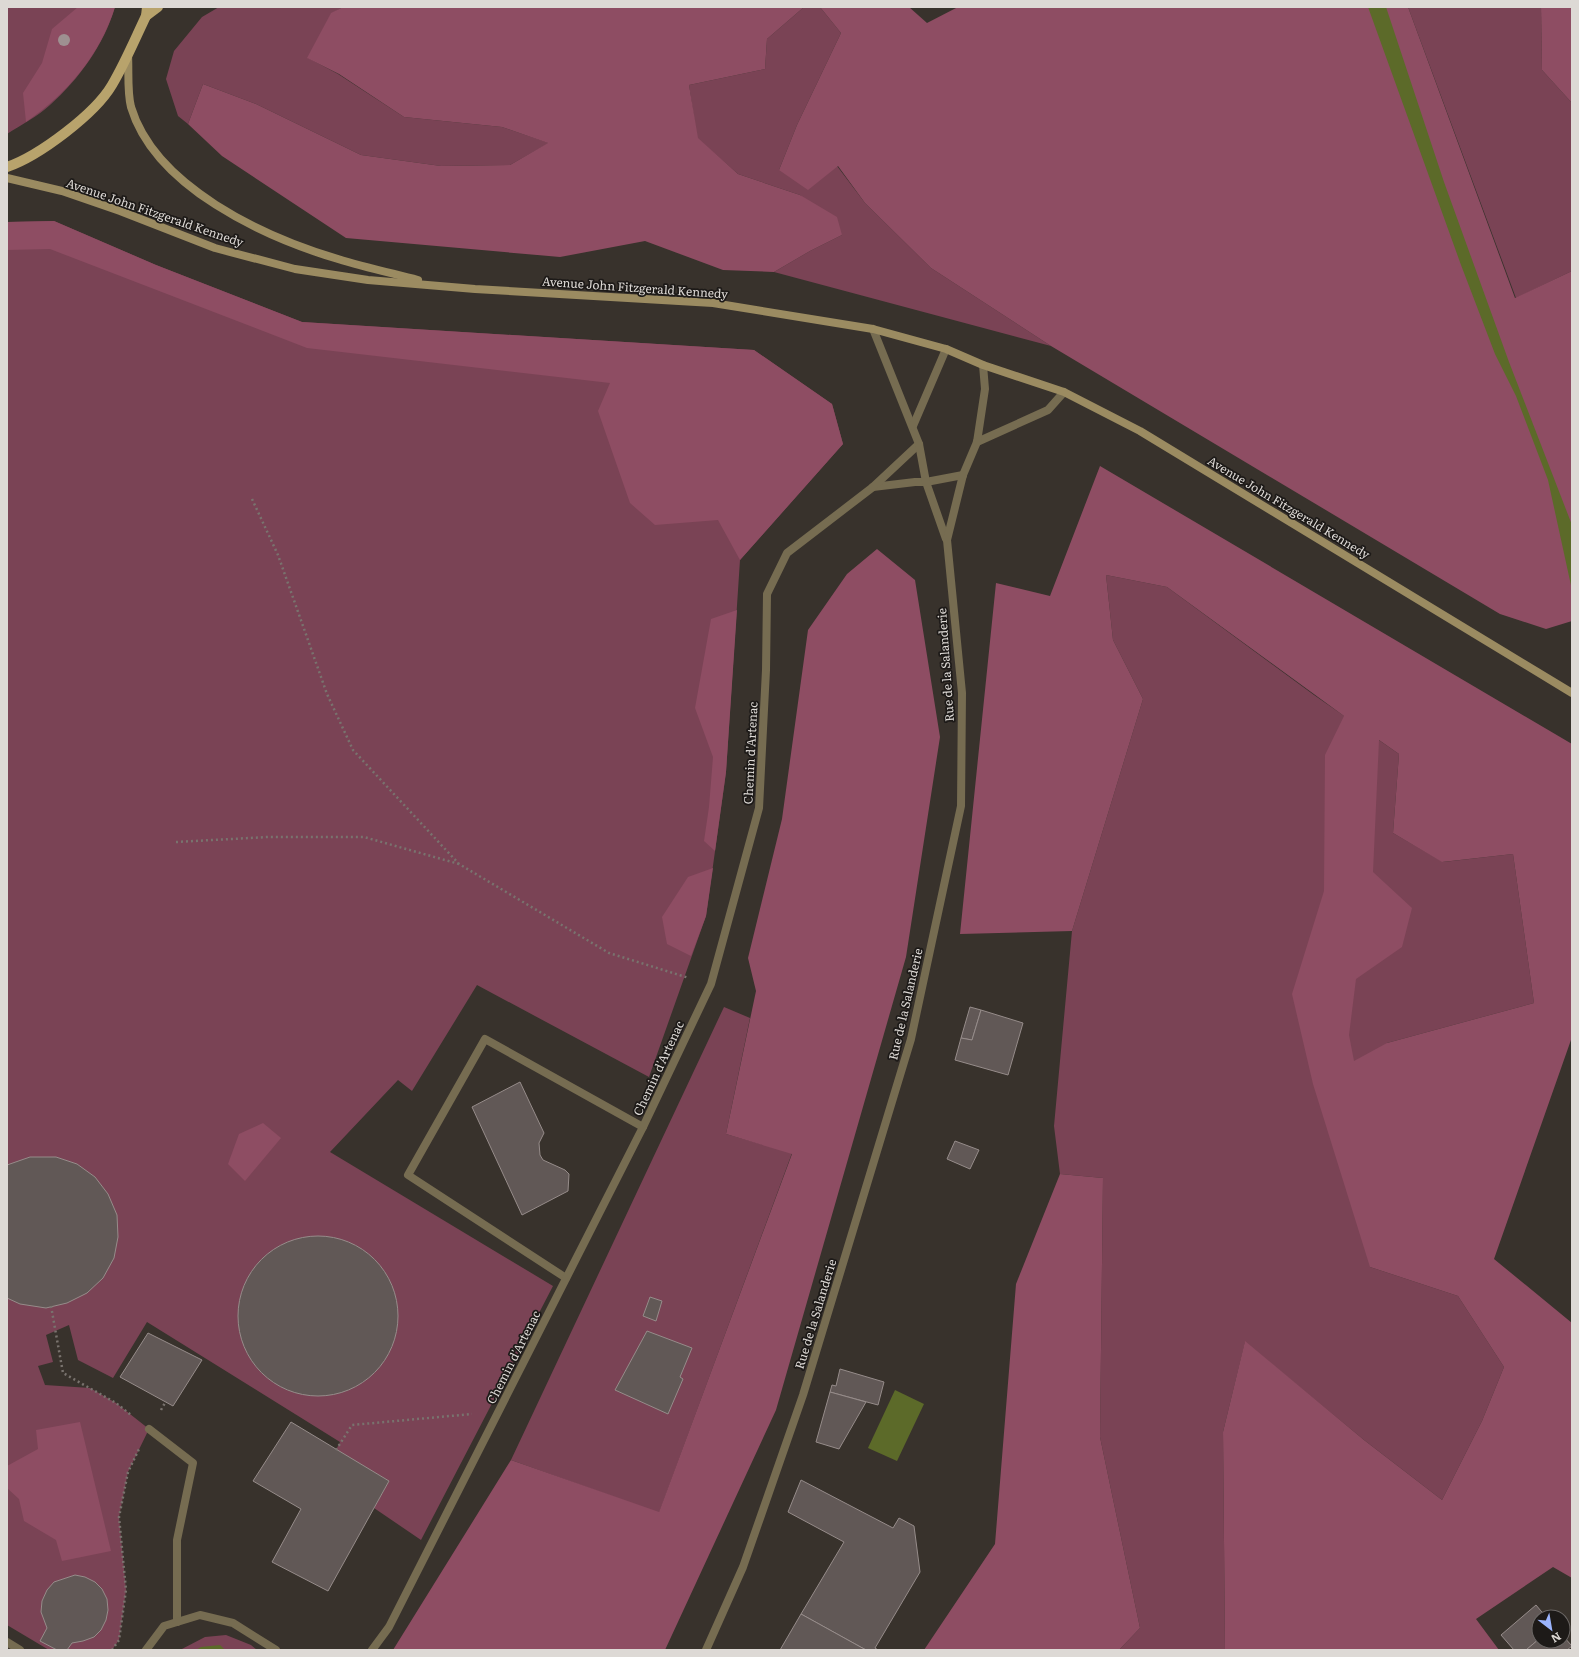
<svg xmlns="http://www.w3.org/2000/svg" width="1579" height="1657" font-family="Literata,serif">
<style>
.green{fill:#7a4355}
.forest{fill:#8e4d63;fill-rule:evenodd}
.water{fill:#5c6a29}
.building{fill:#615856;stroke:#968c8a}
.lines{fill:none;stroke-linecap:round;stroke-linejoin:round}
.path{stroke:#79736e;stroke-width:2.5;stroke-dasharray:2 3;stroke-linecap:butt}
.service{stroke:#766c51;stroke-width:8}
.tertiary{stroke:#766c51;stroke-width:8}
.secondary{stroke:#9b8b61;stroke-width:8}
.primary{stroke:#b8a36c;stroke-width:10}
.tree{fill:#9e9091}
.labels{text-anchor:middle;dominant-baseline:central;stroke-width:3.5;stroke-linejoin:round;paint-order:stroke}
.street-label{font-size:12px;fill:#ddd9d5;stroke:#1d1a18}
</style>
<rect width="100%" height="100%" fill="#38322c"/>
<!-- green -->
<g class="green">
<path d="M7 7H115C104 45 79 79 50 105 38 116 21 125 7 134Z"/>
<polygon points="219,7 343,7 331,14 308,58 338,74 404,117 502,127 549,143 510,165 441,166 361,155 256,104 203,84 188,124 178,116 166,79 174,51 202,17"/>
<polygon points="804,7 820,7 841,33 797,125 779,170 837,166 865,203 931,268 1051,346 774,272 810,251 842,235 800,195 738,174 697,138 689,85 765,69 767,39"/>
<polygon points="1408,7 1541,7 1542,70 1572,103 1572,271 1516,298"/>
<polygon points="54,221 156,265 302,322 754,350 832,404 843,444 740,560 726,772 706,916 649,1077 477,985 412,1091 398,1080 330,1152 553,1286 421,1540 374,1508 389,1481 336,1450 340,1442 147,1322 113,1378 78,1360 69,1325 46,1335 53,1362 38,1366 45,1385 90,1388 116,1403 149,1429 128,1472 119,1517 126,1590 119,1640 112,1650 49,1650 7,1625 7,222"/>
<polygon points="1106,575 1167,587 1314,695 1399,754 1393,833 1443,862 1513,854 1534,1003 1387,1043 1370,1267 1458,1296 1504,1367 1482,1421 1442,1500 1364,1440 1245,1342 1223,1432 1225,1650 1119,1650 1140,1628 1100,1437 1103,1178 1060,1174 1054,1126 1072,931 1143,699 1113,640"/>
<polygon points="724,1007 750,1018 726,1134 792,1153 659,1513 511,1460"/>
<polygon points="226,1635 251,1645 257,1650 180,1650 205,1637"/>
</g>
<!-- forest -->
<g class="forest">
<path d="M78 7H115C100 55 67 94 26 122L23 93 42 63 52 29Z"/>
<polygon points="343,7 804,7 767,39 765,69 689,85 698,138 738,174 800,195 837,217 842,235 810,251 774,272 723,270 645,241 560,257 346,238 222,156 188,124 203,84 256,104 361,155 441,166 510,165 548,143 502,127 404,117 339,74 307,58 331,13"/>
<polygon points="820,7 909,7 927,23 958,7 1408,7 1515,298 1572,271 1572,621 1546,629 1500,614 1051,346 931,268 865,203 838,166 808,190 779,170 797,125 841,33"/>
<polygon points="1541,7 1572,7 1572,103 1542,70"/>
<polygon points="54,221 156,265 302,322 754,350 832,404 843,444 740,560 718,520 655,525 630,503 598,411 610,383 307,348 50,249 7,250 7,222"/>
<path d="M1100 466 1572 744V1037L1494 1259 1572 1323V1578L1553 1567 1476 1619 1499 1650H1225L1223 1432 1245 1341 1364 1440 1442 1500 1482 1421 1504 1367 1458 1296 1370 1267 1313 1084 1292 994 1324 891 1325 755 1344 716 1167 587 1106 575 1113 640 1143 699 1072 931 960 934 996 583 1050 596ZM1379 740 1399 754 1393 833 1442 862 1513 854 1534 1003 1387 1043 1354 1061 1349 1035 1356 979 1402 947 1412 908 1373 872Z"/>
<polygon points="877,549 915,580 940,737 906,957 776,1410 665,1650 393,1650 511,1460 659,1512 792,1154 726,1134 756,991 748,958 782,819 808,630 847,574"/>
<polygon points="737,610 726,772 715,851 704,841 709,807 713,757 695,708 711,619"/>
<polygon points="713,868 706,916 691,956 667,944 662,917 688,877"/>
<polygon points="263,1123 281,1138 245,1181 228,1164 239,1134"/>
<polygon points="1060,1174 1103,1178 1100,1437 1140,1628 1119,1650 924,1650 995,1544 1016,1284"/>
<polygon points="80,1422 111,1551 62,1561 56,1540 24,1521 19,1499 7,1488 7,1466 38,1449 36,1430"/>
</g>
<!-- water -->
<g class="water">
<polygon points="1368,7 1386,7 1444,182 1509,362 1572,525 1572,590 1548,480 1516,396 1495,354 1461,265"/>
<polygon points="895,1390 924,1404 897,1461 868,1448"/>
<polygon points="220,1645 225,1650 196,1650 201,1647"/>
</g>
<!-- building -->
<g class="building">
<polygon points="970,1007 981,1010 972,1040 961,1038"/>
<polygon points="981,1010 1023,1023 1008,1075 955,1060 961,1038 972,1040"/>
<polygon points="520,1082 544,1133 539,1143 540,1155 543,1160 565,1170 569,1174 568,1191 522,1215 472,1107"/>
<polygon points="955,1141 979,1150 970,1169 947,1159"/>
<polygon points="30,1157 56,1157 77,1164 95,1177 108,1194 117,1215 118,1237 114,1258 103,1278 87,1293 67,1303 46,1308 20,1304 7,1298 7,1165"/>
<circle cx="318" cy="1316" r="80"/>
<polygon points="650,1297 662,1301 656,1321 643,1316"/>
<polygon points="647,1331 692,1348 680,1377 683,1379 668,1414 615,1390"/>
<polygon points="148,1333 202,1360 173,1406 120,1377"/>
<polygon points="840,1369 884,1382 878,1405 830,1392 832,1385 836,1386"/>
<polygon points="830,1392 866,1402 839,1449 816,1442"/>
<polygon points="291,1422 389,1481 328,1591 272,1562 301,1509 253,1481"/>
<polygon points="801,1480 893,1528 899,1518 914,1526 920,1572 875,1648 878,1650 866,1650 801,1614 844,1542 788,1512"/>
<polygon points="75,1575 85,1577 95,1582 102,1589 107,1599 108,1610 106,1620 101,1630 94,1637 83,1641 72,1643 67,1650 57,1650 40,1641 47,1628 41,1612 42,1601 47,1590 54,1582"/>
<polygon points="1536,1605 1546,1617 1539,1617 1539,1639 1526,1650 1514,1650 1501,1635"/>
<polygon points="801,1614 866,1650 780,1650"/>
<polygon points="1563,1636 1572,1646 1567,1650 1526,1650 1539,1639 1539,1641 1563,1641"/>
</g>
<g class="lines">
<!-- path -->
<g class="path">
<polyline points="252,499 278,555 327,694 353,750 459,864 609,953 689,978"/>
<polyline points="176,842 268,837 364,837 459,864"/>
<polyline points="51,1306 63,1373 116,1403 131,1415"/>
<polyline points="161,1410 166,1401"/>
<polyline points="336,1450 352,1425 472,1414"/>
<polyline points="112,1650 119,1640 126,1590 119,1517 128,1472 139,1449"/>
</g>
<!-- service -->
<g class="service">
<polyline points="873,487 915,482 926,482 963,475"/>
<polyline points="566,1278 408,1175 485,1039 643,1127"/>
<polyline points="149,1429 193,1463 177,1540 177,1622"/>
<polyline points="7,1642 20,1650"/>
<polyline points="146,1650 164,1626 200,1615 233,1623 276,1650"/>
<polyline points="372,1650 389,1627 643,1127 711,984 759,808 766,670 767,594 787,553 873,487 919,444"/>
</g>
<!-- tertiary -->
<g class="tertiary">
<polyline points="873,329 919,444 926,482 946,539"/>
<polyline points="913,426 946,349"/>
<polyline points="977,442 1048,410 1064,392"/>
<polyline points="706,1650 743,1567 803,1395 911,1039 961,806 962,693 947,540 963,475 977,442 985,389 983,365"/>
</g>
<!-- secondary -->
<g class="secondary">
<path d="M128 55C129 72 127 91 131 107 155 187 264 237 338 259 364 267 391 273 418 280"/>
<polyline points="7,178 62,191 120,211 215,248 295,269 368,280 475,289 713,303 873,329 946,349 983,365 1064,392 1140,431 1572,693"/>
</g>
<!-- primary -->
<g class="primary">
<polyline points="146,16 158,7"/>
<path d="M7 167C39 156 95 114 112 85 125 63 135 39 146 16L147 7"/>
</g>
</g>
<!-- trees -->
<circle class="tree" cx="64" cy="40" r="6"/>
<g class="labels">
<!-- street labels -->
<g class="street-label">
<text transform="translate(155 212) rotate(19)">Avenue John Fitzgerald Kennedy</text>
<text transform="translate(635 287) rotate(4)">Avenue John Fitzgerald Kennedy</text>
<text transform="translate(1289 507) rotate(31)">Avenue John Fitzgerald Kennedy</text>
<text transform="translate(945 665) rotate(-94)">Rue de la Salanderie</text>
<text transform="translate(750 753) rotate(-87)">Chemin d'Artenac</text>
<text transform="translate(905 1004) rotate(-77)">Rue de la Salanderie</text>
<text transform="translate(658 1068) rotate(-65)">Chemin d'Artenac</text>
<text transform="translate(815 1314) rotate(-73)">Rue de la Salanderie</text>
<text transform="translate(513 1357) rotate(-63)">Chemin d'Artenac</text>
</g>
</g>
<!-- border -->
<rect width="1579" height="1657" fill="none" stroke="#ddd9d5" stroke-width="16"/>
<!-- north arrow -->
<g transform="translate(1551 1629) rotate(149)"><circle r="19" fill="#1d1a18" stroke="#6a6664"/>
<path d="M0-3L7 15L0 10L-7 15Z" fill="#9bb4fd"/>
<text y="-6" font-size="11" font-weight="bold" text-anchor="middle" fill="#ddd9d5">N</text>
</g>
</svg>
